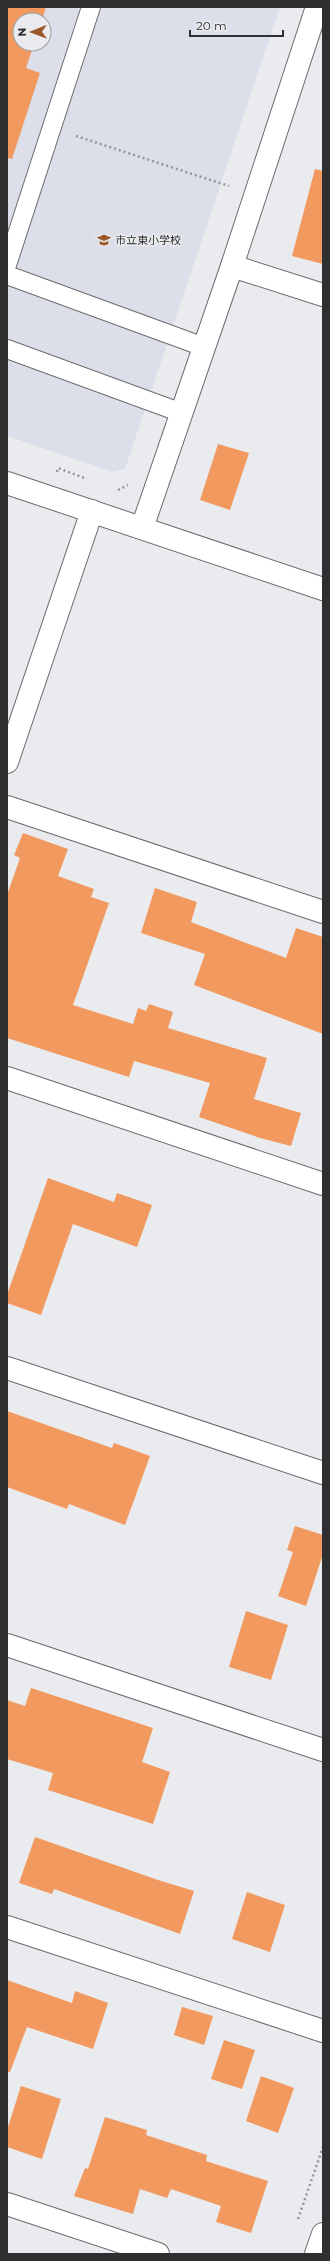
<svg xmlns="http://www.w3.org/2000/svg" width="330" height="2261" font-family="Montserrat,'Noto Sans JP',sans-serif">
<style>
.built{fill:#dcdfe9;fill-rule:evenodd}
.building{fill:#f1995e}
.lines{fill:none;stroke-linecap:round;stroke-linejoin:round}
.service-casing{stroke:#6c6c6f;stroke-width:20}
.minor-casing{stroke:#6c6c6f;stroke-width:24}
.tertiary-casing{stroke:#6c6c6f;stroke-width:24}
.path{stroke:#939497;stroke-width:2.5;stroke-dasharray:2 3;stroke-linecap:butt}
.service{stroke:#fff;stroke-width:18}
.minor{stroke:#fff;stroke-width:22}
.tertiary{stroke:#fff;stroke-width:22}
.labels{text-anchor:middle;dominant-baseline:central;stroke-width:3.5;stroke-linejoin:round;paint-order:stroke}
.poi-label{font-size:11px;fill:#2e2f30;stroke:#eaebef;text-anchor:start}
</style>
<rect width="100%" height="100%" fill="#eaebef"/>
<!-- built -->
<path class="built" d="M7 7H280L125 469 113 472 7 436ZM20 20H44V44H20Z"/>
<!-- building -->
<g class="building">
<polygon points="7,7 46,7 42,20 20,20 20,44 34,44 26,68 40,73 12,159 7,158"/>
<polygon points="315,169 323,171 323,264 292,256"/>
<polygon points="218,444 249,453 230,510 200,500"/>
<polygon points="23,833 68,849 58,876 94,889 91,897 109,903 73,1005 133,1024 138,1008 146,1011 149,1004 173,1012 168,1028 267,1058 254,1099 301,1113 291,1146 260,1138 199,1117 210,1083 134,1061 129,1077 7,1038 7,895 20,858 14,855"/>
<polygon points="155,888 197,902 191,922 286,958 296,928 323,937 323,1034 194,985 205,954 141,933"/>
<polygon points="48,1178 114,1202 117,1193 152,1205 137,1247 73,1224 41,1315 7,1303 7,1295"/>
<polygon points="7,1411 112,1448 114,1443 150,1456 125,1525 69,1504 67,1509 7,1487"/>
<polygon points="295,1526 323,1535 323,1554 306,1606 278,1596 293,1552 287,1550"/>
<polygon points="246,1611 288,1625 271,1680 229,1667"/>
<polygon points="31,1688 153,1728 142,1762 170,1772 153,1824 48,1790 53,1773 7,1759 7,1700 25,1706"/>
<polygon points="35,1837 158,1880 194,1891 180,1934 54,1889 52,1894 19,1883"/>
<polygon points="247,1892 285,1905 270,1952 232,1939"/>
<polygon points="7,1980 72,2003 75,1991 108,2003 93,2049 27,2027 10,2072 7,2072"/>
<polygon points="182,2007 213,2016 204,2045 174,2035"/>
<polygon points="224,2040 255,2050 242,2089 211,2079"/>
<polygon points="261,2076 294,2088 278,2133 246,2121"/>
<polygon points="21,2086 61,2099 42,2159 7,2147 7,2130"/>
<polygon points="105,2117 147,2130 146,2135 207,2155 206,2161 268,2181 251,2233 216,2222 221,2206 171,2189 167,2198 140,2189 133,2214 74,2196 85,2168 88,2169"/>
</g>
<g class="lines">
<!-- service casing -->
<g class="service-casing">
<g id="service">
<polyline points="7,265 91,7"/>
<polyline points="7,275 204,347"/>
<polyline points="7,349 182,413"/>
</g>
</g>
<!-- minor casing -->
<g class="minor-casing">
<g id="minor">
<polyline points="232,266 323,295"/>
<polyline points="142,528 232,266 317,7"/>
<polyline points="7,762 92,511"/>
<polyline points="7,807 323,912"/>
<polyline points="7,1078 323,1184"/>
<polyline points="7,1368 323,1473"/>
<polyline points="7,1645 323,1750"/>
<polyline points="7,1927 323,2031"/>
<polyline points="7,2204 158,2254"/>
</g>
</g>
<!-- tertiary casing -->
<g class="tertiary-casing">
<g id="tertiary">
<polyline points="7,483 323,589"/>
<polyline points="316,2254 323,2234"/>
</g>
</g>
<!-- path -->
<g class="path">
<polyline points="76,136 229,186"/>
<polyline points="57,472 58,468 87,479"/>
<polyline points="118,490 128,485"/>
<polyline points="298,2219 323,2147"/>
</g>
<!-- service -->
<use href="#service" class="service"/>
<!-- minor -->
<use href="#minor" class="minor"/>
<!-- tertiary -->
<use href="#tertiary" class="tertiary"/>
</g>
<!-- icons -->
<defs>
<g id="school-bare" transform="scale(1.08)"><path d="M0-5L7-2L0 1L-7-2ZM-4 1L0 2.5L4 1V4Q0 6-4 4Z" fill="#9b5828" stroke="#eaebef" stroke-width="2.5" paint-order="stroke"/></g>
</defs>
<g fill-rule="evenodd">
<use href="#school-bare" x="104" y="240"/>
</g>
<g class="labels">
<!-- poi labels -->
<g class="poi-label">
<text x="115" y="240">市立東小学校</text>
</g>
</g>
<!-- border -->
<rect width="330" height="2261" fill="none" stroke="#2e2f30" stroke-width="16"/>
<!-- north arrow -->
<g transform="translate(32 32) rotate(269)"><circle r="19" fill="#eaebef" stroke="#9fa0a3"/>
<path d="M0-3L7 15L0 10L-7 15Z" fill="#9b5828"/>
<text y="-6" font-size="11" font-weight="bold" text-anchor="middle" fill="#2e2f30">N</text>
</g>
<!-- scale -->
<path d="M190 30v6h93v-6" fill="none" stroke="#2e2f30" stroke-width="2"/>
<text x="196" y="30" font-size="12" fill="#2e2f30" stroke="#eaebef" stroke-width="3" paint-order="stroke">20 m</text>
</svg>
